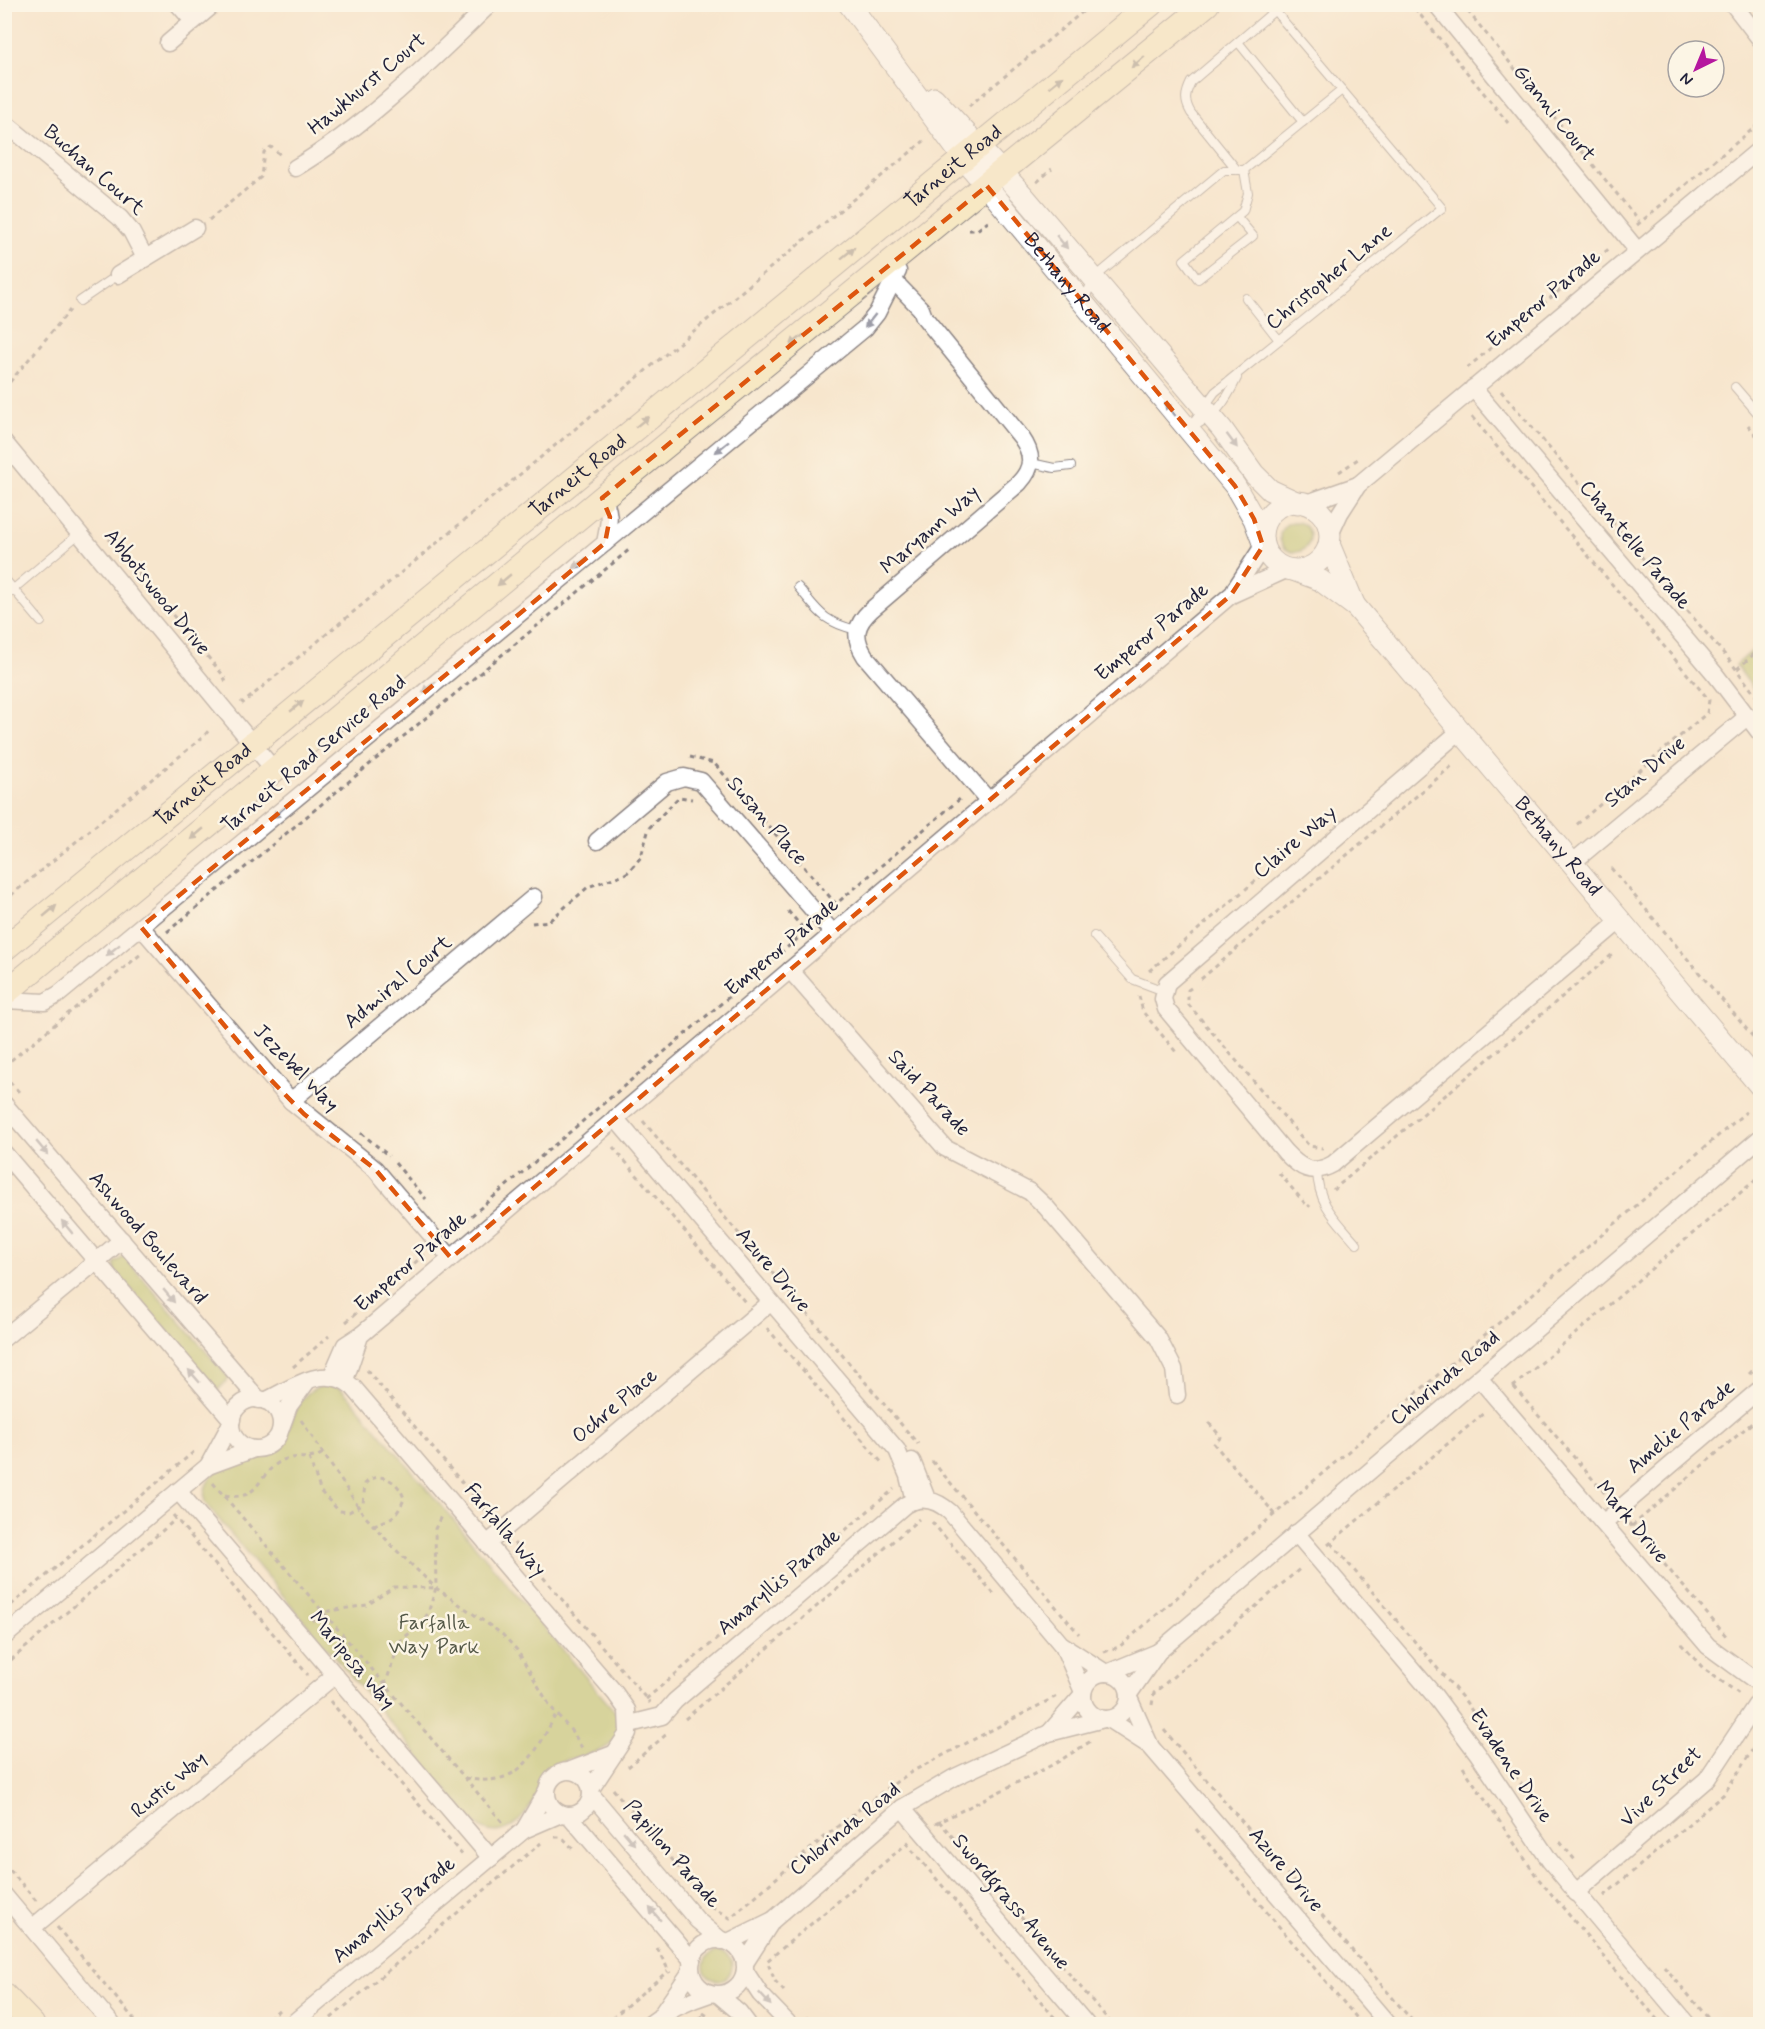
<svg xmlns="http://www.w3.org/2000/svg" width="1765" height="2029" font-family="Mynerve,sans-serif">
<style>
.green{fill:#b0bd5f;stroke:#69704d;stroke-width:1.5}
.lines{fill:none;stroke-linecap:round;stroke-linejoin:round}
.service-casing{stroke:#8c8484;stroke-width:10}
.minor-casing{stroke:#8c8484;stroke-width:19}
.tertiary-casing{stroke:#8c8484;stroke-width:23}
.secondary-casing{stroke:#8c8484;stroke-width:26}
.path{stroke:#8c8484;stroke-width:3;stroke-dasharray:4.5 4.5;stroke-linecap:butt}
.service{stroke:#fff;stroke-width:8}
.minor{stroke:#fff;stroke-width:16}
.tertiary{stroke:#fff;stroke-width:21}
.secondary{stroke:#f7e8c3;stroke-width:24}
.oneway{fill:#978f86}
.oneway2{fill:#9c9ca7}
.marked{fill:none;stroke:#de560e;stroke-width:4.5;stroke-dasharray:12 8;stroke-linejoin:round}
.labels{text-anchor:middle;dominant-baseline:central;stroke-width:5;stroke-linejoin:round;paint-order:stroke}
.street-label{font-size:21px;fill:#22223b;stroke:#fcf5e5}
.park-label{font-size:21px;fill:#545848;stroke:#fcf5e5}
</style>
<rect width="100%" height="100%" fill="#fcf5e5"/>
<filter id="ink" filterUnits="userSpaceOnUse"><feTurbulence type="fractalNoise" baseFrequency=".0167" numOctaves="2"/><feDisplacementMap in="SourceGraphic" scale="12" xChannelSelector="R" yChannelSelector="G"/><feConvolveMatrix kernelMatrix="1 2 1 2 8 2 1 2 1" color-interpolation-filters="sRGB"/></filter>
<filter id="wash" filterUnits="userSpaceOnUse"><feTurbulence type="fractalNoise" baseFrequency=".008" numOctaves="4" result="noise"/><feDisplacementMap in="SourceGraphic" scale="24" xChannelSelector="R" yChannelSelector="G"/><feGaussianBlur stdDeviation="1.35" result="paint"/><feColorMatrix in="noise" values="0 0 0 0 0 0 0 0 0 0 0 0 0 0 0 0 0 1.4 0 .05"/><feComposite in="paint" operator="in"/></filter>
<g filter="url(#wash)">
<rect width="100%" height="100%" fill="#f7e6cd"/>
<!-- green -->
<g class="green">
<circle cx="1295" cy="537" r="15"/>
<polygon points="1760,644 1760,698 1736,665"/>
<polygon points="124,1257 229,1378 218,1390 115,1271 114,1263"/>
<path d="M327 1385 340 1388 353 1401 617 1714C628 1761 571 1751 550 1767 540 1775 540 1784 536 1795 525 1821 498 1846 474 1822L205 1503C200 1480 222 1462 243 1458 253 1455 265 1456 274 1450 297 1435 287 1391 327 1385Z"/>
<circle cx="718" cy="1966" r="14"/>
</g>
</g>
<g filter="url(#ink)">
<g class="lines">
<!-- service casing -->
<g class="service-casing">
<g id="service">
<polyline points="1269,4 1342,90"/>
<polyline points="1238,42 1303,122"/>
<path d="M1237 170 1191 113C1184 101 1185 94 1191 82L1274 11"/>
<polyline points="1237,217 1253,236 1198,279 1184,260 1243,211 1248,193 1244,170"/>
<polyline points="1246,298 1279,340"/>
<polyline points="80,301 118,275"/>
<polyline points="1084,301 1093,279 1224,170 1244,170 1342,90 1442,208 1215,392 1189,428"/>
<polyline points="1735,387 1760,416"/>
<path d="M1191 428C1217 414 1224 405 1237 378"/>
<polyline points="1031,463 1054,468 1071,466"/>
<polyline points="4,578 41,622"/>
<path d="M798 587C820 613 822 621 856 630"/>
<polyline points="4,597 80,533"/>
<polyline points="1094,936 1132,979 1164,991"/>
<path d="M1317 1171C1318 1205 1336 1219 1357 1244"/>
</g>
</g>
<!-- minor casing -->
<g class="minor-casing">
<g id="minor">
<polyline points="178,4 193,21"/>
<polyline points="1436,4 1637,250"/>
<polyline points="1733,4 1760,39"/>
<polyline points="168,43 214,4"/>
<polyline points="4,122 120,218 131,231 145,258"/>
<path d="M295 168C369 124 429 63 490 4"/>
<polyline points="118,275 195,228"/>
<path d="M894 281 921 309 924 317 1021 437C1033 454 1034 467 1019 483L871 610C855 625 853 637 865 656L988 800"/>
<polyline points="1473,388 1715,674 1760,733"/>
<polyline points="4,442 274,770"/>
<polyline points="1304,504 1358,485"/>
<polyline points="1329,537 1340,513 1358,485 1760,149"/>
<polyline points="605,543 865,328 877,313 898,271"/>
<polyline points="1235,589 1263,546"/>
<path d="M1460 731 1167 983 1163 999 1166 1009 1285 1152C1300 1168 1312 1176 1333 1164L1621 920"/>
<polyline points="597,841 667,782 684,777 701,781 833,933"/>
<polyline points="1572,863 1748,716"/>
<polyline points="141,927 291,1101 375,1169 451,1258"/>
<polyline points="790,970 945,1148 1030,1192 1046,1207 1158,1338 1174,1369 1177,1395"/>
<path d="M4 1000 45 1002 59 994 605 543C608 526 613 513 602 498"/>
<polyline points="291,1101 534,897"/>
<polyline points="4,1104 259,1400"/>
<polyline points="615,1118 897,1450 908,1476 914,1501"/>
<polyline points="4,1153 232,1420"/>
<polyline points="4,1338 122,1240"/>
<polyline points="332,1375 345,1345 362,1334 1231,595 1288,569"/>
<polyline points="1479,1378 1708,1646 1760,1684"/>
<polyline points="345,1380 359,1339"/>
<circle cx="256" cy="1424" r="25"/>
<path d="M265 1401C294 1387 324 1363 353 1387L615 1693 627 1710 628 1733 591 1789"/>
<polyline points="281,1428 289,1406 306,1383"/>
<polyline points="912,1461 927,1499"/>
<polyline points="208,1466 231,1423"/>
<polyline points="178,1491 491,1858"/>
<polyline points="1603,1523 1760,1389"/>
<polyline points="1296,1533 1434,1695 1478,1754 1550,1861 1687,2024"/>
<polyline points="487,1544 771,1302"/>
<polyline points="4,1637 208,1466 254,1449"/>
<polyline points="1063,1646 1083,1692"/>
<circle cx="1106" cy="1696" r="23"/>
<polyline points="1107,1673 1158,1652"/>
<polyline points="1129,1694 1158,1652 1760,1138"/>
<polyline points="1129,1698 1150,1745"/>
<polyline points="1108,1719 1150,1746 1388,2024"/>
<path d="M630 1724 662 1716 675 1701 905 1505C921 1495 937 1500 950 1512L1061 1644 1106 1673"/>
<polyline points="1050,1732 1083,1694"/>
<polyline points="571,1770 613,1754"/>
<circle cx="569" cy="1793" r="22"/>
<polyline points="591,1794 697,1920 722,1941"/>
<polyline points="902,1808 1086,2024"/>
<polyline points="569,1815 692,1960"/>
<polyline points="524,1830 546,1792"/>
<polyline points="1575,1893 1707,1779 1760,1699"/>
<polyline points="4,1895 112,2024"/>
<polyline points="32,1928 335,1675"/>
<circle cx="718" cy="1967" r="27"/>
<polyline points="728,1942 771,1921"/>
<polyline points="745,1963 772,1921 902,1808 955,1777 1049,1733 1104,1719"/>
<polyline points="745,1971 760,1994 789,2024"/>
<polyline points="719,1995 739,2012 748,2024"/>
<polyline points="661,2015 691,1971"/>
<polyline points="292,2024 524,1830 561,1814"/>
<path d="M650 2024C668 2010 688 2001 710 1994"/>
</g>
</g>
<!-- tertiary casing -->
<g class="tertiary-casing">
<g id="tertiary">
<path id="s1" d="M849 4 964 159 1235 486 1254 519 1262 540"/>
<polyline points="934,98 1022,194 1222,429 1254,474 1270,490 1298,503"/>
<circle cx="1296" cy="536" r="34"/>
<polyline points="1329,544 1354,604"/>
<path id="s2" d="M1293 570 1320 580 1356 607 1760 1086"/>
</g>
</g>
<!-- secondary casing -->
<g class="secondary-casing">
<g id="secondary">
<path id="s3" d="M4 949 1151 4"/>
<polyline points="4,994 630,475 1207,4"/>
<polyline points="4,1995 32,2024"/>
</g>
</g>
<!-- path -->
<g class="path">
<polyline points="1398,4 1413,6 1508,123"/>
<polyline points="1462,4 1639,221"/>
<polyline points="969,106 1092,4"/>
<polyline points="1037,182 1052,169"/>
<polyline points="209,220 261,177 264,152 271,147 283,157"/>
<polyline points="1637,225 1760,123"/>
<polyline points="969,230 977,230 988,222"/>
<polyline points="1467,368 1611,247"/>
<polyline points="4,389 70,310"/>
<polyline points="1501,391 1730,661 1760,701"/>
<polyline points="1472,417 1709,700 1707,713 1575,826"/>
<polyline points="1748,425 1760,440"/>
<polyline points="1339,472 1361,457"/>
<polyline points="109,539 223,675 226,682"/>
<polyline points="1737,669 1760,649"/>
<polyline points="241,701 243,703 924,141"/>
<polyline points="690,757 714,763 836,904 961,798"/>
<polyline points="1611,868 1760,1045"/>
<polyline points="4,901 203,737 211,728"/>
<polyline points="532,923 549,921 588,887 627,873 641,857 649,828 679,797 692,799"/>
<polyline points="167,932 630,549"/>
<polyline points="1149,971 1286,855"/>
<polyline points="1201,979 1453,765"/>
<polyline points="1191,988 1188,990 1188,1004 1309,1146 1323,1148"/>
<polyline points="1139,996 1143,1012 1176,1052"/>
<polyline points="4,1066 141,954"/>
<polyline points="4,1075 19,1092"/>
<polyline points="643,1121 918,1444"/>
<polyline points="361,1133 389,1156"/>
<polyline points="613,1147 745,1302"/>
<polyline points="395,1163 426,1199"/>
<polyline points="1279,1173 1308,1207 1310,1205"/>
<polyline points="1333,1190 1614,953"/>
<polyline points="451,1233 803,934 803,928 788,911"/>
<polyline points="346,1322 425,1254"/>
<polyline points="767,1328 883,1464"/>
<polyline points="293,1367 329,1336"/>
<polyline points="367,1370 492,1518"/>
<polyline points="1749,1374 1760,1364"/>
<polyline points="1513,1387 1760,1176"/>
<polyline points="1514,1387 1608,1497"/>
<polyline points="301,1420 364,1515 395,1549 436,1588 502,1634 517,1650 550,1706 574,1734 582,1748"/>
<polyline points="1209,1423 1221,1437 1214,1444 1276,1515"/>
<path d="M309 1458 321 1492 339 1511 349 1512 363 1504 365 1484C378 1469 400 1481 404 1499 397 1517 391 1519 374 1525"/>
<polyline points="932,1461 1079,1634"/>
<polyline points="213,1483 505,1825"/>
<path d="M225 1495C258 1502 256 1478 278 1463 293 1452 309 1463 323 1453"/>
<polyline points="173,1515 308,1675"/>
<polyline points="932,1522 994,1594"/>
<polyline points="1629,1523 1727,1637"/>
<polyline points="1632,1526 1760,1416"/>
<polyline points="514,1543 650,1703"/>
<polyline points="1331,1543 1466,1702 1523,1787"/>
<polyline points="1328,1545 1484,1413"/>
<polyline points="4,1611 196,1450"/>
<polyline points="312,1621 323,1612 367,1605 394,1587 434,1588"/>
<polyline points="1681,1644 1704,1669 1741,1695"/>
<polyline points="1104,1652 1119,1647 1746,1112"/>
<polyline points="4,1666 176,1519"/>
<polyline points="385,1685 400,1641 422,1623 428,1613 436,1588 435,1529 441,1516"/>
<polyline points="646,1699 894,1489"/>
<polyline points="330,1701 464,1857"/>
<polyline points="1152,1705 1154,1693 1302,1567"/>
<polyline points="685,1719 919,1519"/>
<polyline points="1164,1730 1415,2024"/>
<polyline points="628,1767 668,1733"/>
<polyline points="1463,1767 1537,1877 1661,2024"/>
<path d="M465 1778C519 1789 534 1756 556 1714"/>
<path d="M613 1789 712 1907 730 1918C790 1867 847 1814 913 1771L1057 1696"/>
<polyline points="939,1821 1112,2024"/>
<polyline points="935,1824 1056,1763 1091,1741"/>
<polyline points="1196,1829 1362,2024"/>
<polyline points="555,1837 562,1837 575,1851"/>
<polyline points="1560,1842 1575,1860"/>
<polyline points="906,1843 1060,2024"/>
<polyline points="4,1863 38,1903"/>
<polyline points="1604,1896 1724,1794 1760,1738"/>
<polyline points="57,1927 138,2024"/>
<polyline points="657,1948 670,1973"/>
<polyline points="1664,1966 1713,2024"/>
<polyline points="784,1991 775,1981 767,1961 910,1841"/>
<polyline points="703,2013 720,2024"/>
<polyline points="806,2017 812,2024"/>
<polyline points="262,2024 279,2010"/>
<polyline points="324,2024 541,1843"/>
<polyline points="605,2024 668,1971"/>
<polyline points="693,2024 703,2016"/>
</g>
<!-- service -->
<use href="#service" class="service"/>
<!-- minor -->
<use href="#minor" class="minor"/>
<!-- tertiary -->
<use href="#tertiary" class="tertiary"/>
<!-- secondary -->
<use href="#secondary" class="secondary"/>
</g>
<!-- one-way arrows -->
<defs><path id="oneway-solid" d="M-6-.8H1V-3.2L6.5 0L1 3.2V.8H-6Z" transform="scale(1.5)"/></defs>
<g class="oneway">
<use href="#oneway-solid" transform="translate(1138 62) rotate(140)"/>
<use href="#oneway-solid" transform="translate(1056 82) rotate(-39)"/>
<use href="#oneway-solid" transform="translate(848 253) rotate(-39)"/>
<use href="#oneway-solid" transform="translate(797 340) rotate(141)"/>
<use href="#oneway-solid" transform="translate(642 422) rotate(-39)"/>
<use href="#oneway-solid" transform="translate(504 580) rotate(140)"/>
<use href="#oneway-solid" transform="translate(297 706) rotate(-40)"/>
<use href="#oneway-solid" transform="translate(197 834) rotate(140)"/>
<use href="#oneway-solid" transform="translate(50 911) rotate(-40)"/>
</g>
<g class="oneway2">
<use href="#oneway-solid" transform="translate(1062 242) rotate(50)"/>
<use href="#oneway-solid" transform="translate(870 321) rotate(128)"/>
<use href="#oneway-solid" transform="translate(1170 409) rotate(-129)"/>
<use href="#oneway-solid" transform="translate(1232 441) rotate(53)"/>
<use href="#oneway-solid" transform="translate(722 447) rotate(141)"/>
<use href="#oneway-solid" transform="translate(580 563) rotate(141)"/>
<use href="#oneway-solid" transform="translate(429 687) rotate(141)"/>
<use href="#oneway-solid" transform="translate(279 812) rotate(140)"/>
<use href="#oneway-solid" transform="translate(113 950) rotate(141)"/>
<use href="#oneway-solid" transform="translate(42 1148) rotate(50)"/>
<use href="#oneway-solid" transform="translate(67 1227) rotate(-130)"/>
<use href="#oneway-solid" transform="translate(169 1296) rotate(50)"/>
<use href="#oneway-solid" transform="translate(194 1376) rotate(-131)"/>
<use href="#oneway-solid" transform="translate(629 1838) rotate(50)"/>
<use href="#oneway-solid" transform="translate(655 1914) rotate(-131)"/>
<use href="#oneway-solid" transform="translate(765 1999) rotate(47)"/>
</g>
</g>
<!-- marked area -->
<path d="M0 0H1765V2029H0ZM987 186 1235 486 1254 519 1263 546 1231 595 451 1258 375 1169 304 1114 269 1078 141 927 605 543 610 517 602 498Z" fill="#f7e6cd" fill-opacity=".55" fill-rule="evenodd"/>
<path class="marked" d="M987 186 1235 486 1254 519 1263 546 1231 595 451 1258 375 1169 304 1114 269 1078 141 927 605 543 610 517 602 498Z"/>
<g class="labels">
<!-- street labels -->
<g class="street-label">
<text transform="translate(367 84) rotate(-40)">Hawkhurst Court</text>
<text transform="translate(1554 113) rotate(51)">Gianni Court</text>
<text stroke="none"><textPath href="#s3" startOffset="1230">Tarneit Road</textPath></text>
<text transform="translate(94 170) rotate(41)">Buchan Court</text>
<text transform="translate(1329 277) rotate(-39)">Christopher Lane</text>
<text stroke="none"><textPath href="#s1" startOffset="354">Bethany Road</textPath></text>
<text transform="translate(1544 299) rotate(-40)">Emperor Parade</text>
<text stroke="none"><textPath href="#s3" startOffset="744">Tarneit Road</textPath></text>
<text transform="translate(930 530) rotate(-41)">Maryann Way</text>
<text transform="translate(1635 545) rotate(50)">Chantelle Parade</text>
<text transform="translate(157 592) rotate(51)">Abbotswood Drive</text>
<text transform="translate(1152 632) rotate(-40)">Emperor Parade</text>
<text transform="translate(314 754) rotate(-40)">Tarneit Road Service Road</text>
<text transform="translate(1645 772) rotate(-40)">Stan Drive</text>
<text stroke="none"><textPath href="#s3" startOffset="258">Tarneit Road</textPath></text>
<text transform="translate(767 821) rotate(49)">Susan Place</text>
<text transform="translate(1295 842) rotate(-40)">Claire Way</text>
<text stroke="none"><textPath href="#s2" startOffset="387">Bethany Road</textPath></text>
<text transform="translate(782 947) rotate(-40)">Emperor Parade</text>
<text transform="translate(398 982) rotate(-40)">Admiral Court</text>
<text transform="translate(296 1068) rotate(46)">Jezebel Way</text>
<text transform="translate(929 1093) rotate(47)">Said Parade</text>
<text transform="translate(148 1238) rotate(49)">Ashwood Boulevard</text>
<text transform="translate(411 1262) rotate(-41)">Emperor Parade</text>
<text transform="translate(773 1270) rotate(50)">Azure Drive</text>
<text transform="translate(1445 1378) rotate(-40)">Chlorinda Road</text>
<text transform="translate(615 1406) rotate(-40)">Ochre Place</text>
<text transform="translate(1681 1427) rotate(-40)">Amelie Parade</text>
<text transform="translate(1632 1522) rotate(50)">Mark Drive</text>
<text transform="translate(505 1530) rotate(50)">Farfalla Way</text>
<text transform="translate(779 1582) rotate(-40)">Amaryllis Parade</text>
<text transform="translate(352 1660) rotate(50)">Mariposa Way</text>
<text transform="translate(1511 1766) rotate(56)">Evadene Drive</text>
<text transform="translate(169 1785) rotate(-40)">Rustic Way</text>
<text transform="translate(1661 1787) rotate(-44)">Vive Street</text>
<text transform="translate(845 1829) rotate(-39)">Chlorinda Road</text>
<text transform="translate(672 1854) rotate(49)">Papillon Parade</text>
<text transform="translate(1286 1870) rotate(50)">Azure Drive</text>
<text transform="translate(1011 1902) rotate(50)">Swordgrass Avenue</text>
<text transform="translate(394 1910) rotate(-40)">Amaryllis Parade</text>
</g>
<!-- park labels -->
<g class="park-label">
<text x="434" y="1623">Farfalla<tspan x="434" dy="24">Way Park</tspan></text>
</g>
</g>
<!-- margin -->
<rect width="1765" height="2029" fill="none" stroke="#fcf5e5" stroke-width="24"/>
<!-- north arrow -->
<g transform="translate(1696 69) rotate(223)"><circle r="28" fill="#fcf5e5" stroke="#a5a1a1" stroke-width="1.5"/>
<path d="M0-4.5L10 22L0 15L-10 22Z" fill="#b5179e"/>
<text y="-9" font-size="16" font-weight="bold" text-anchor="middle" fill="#22223b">N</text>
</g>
</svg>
